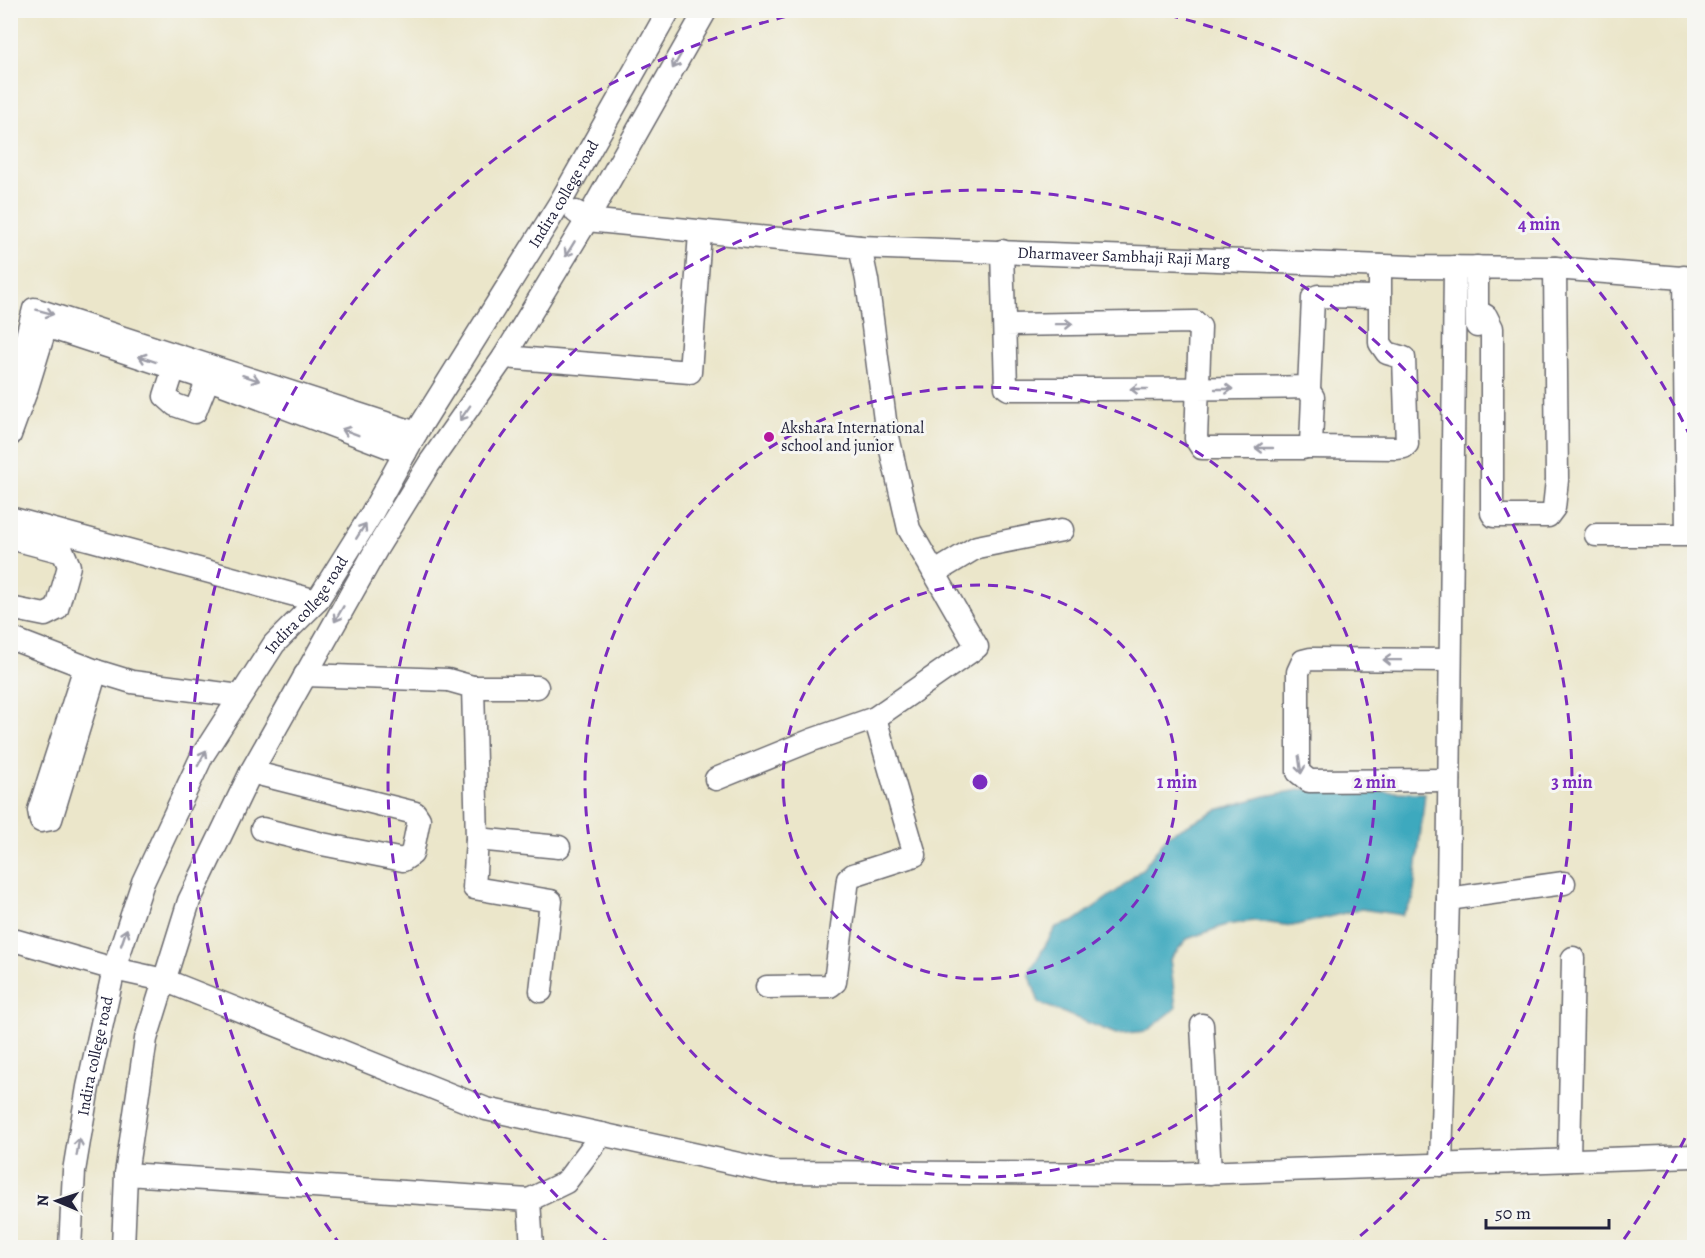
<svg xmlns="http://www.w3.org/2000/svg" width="1705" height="1258" font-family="Alegreya,serif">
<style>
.water{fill:#3ea9be;stroke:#30667c;stroke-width:1.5}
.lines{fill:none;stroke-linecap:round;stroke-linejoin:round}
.minor-casing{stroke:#68676d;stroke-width:25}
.minor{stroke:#fff;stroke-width:22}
.oneway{stroke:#9c9ca7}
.ring{fill:none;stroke:#7b2cbf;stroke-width:3;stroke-dasharray:10 8}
.poi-dot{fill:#b5179e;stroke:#f6f6f2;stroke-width:2}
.labels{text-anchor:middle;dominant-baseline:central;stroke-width:6;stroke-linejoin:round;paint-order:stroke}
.street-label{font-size:16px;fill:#22223b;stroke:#f6f6f2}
.poi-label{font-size:16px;fill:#22223b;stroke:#f6f6f2;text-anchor:start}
.centre{fill:#7b2cbf;stroke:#f6f6f2;stroke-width:3}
.ring-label{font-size:18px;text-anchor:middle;font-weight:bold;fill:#7b2cbf;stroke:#f6f6f2;stroke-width:6;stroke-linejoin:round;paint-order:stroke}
</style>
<rect width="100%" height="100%" fill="#f6f6f2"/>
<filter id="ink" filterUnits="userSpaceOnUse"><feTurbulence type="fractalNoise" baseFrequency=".0167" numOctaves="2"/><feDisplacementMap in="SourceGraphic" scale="12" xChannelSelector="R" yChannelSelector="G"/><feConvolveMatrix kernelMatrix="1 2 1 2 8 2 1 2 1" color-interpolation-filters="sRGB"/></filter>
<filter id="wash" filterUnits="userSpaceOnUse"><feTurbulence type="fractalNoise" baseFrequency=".008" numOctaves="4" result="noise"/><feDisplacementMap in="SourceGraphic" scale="24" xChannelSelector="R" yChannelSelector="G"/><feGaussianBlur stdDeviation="1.35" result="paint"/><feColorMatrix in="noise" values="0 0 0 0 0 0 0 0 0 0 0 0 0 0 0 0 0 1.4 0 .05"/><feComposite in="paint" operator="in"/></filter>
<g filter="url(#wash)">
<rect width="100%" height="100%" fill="#ebe6ca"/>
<!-- water -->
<polygon class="water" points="1305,789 1425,793 1413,900 1402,915 1361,909 1292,926 1254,921 1226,925 1187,939 1170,959 1176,1008 1147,1031 1116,1034 1039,1003 1029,973 1056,927 1073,922 1121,888 1144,867 1169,834 1217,810 1265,796"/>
</g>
<g filter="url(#ink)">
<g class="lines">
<!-- minor casing -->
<g class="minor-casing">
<g id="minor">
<path id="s1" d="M576 212 587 220 860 247 1412 267 1555 268 1694 279"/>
<path d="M1002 251 1006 387 1009 389C1108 389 1207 389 1306 387L1313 397 1311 444 1303 448H1202L1196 439 1200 327 1195 322 1005 325"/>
<polyline points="1477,267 1477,326"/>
<polyline points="1477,311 1486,316 1492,328 1492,513 1494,516 1548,516 1554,508 1557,480 1555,268"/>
<polyline points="504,357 690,372 700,233"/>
<polyline points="174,368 165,396 175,405 195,412 208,379"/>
<polyline points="1309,389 1313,298 1318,296 1380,297"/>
<polyline points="10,435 26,391"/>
<polyline points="1308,447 1396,448 1404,447 1407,444 1404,358 1387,353 1380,343 1380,266"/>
<polyline points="405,453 220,383 46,326 26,391 14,387 34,309 416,433"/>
<polyline points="10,518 317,601"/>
<polyline points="1596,535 1687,535 1684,277"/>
<polyline points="10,538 63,552 69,566 57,609 45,615 10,608"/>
<polyline points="934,573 977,547 1062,530"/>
<polyline points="10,638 96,671 132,682 240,696"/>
<polyline points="85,667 39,810 41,821 51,819 96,671"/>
<polyline points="305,675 448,680 473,687 477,839 474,888 551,901 541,991"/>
<polyline points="473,687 537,687"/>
<polyline points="251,772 415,813 419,819 412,854 403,860 322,844 262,829"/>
<polyline points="716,779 812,740 875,718 977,647 909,529 886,428 867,280 860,247"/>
<polyline points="1449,780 1309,781 1298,772 1298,672 1303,661 1311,659 1450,660"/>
<polyline points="477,839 559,847"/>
<polyline points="1448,899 1564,883"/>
<polyline points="10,939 114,969 164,980 486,1109 775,1172 1170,1174 1694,1156"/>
<polyline points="767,987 830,986 835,982 848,879 853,875 915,855 875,718"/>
<polyline points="1202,1025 1210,1173"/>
<polyline points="1569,1160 1573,958"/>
<polyline points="1441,1165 1448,899 1455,267"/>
<polyline points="126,1174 529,1200 532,1248"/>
<polyline points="529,1200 566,1182 602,1134"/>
<path id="s2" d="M70 1248 74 1171 88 1087 114 969 143 882 202 756 274 644 317 601 372 513 416 433 561 201 669 10"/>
<polyline points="123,1248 126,1174 146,1039 189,901 251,772 377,548 429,464 504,357 587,220 706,10"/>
</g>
</g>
<!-- minor -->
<use href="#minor" class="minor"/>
</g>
<!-- one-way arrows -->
<defs><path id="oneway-shaft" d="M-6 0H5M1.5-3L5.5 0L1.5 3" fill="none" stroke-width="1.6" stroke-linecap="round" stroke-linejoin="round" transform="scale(1.5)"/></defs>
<g class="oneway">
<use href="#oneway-shaft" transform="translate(677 61) rotate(120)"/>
<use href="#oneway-shaft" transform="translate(570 249) rotate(121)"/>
<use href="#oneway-shaft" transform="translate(45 312) rotate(15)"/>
<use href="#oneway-shaft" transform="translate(1064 324) rotate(-1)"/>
<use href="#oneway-shaft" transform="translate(147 359) rotate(-161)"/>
<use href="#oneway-shaft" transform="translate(251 378) rotate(18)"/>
<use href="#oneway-shaft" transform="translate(1139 389) rotate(180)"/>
<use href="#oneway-shaft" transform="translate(1224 389)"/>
<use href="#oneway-shaft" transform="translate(465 413) rotate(125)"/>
<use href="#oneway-shaft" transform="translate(350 432) rotate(-159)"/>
<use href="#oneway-shaft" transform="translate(1264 448) rotate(180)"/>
<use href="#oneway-shaft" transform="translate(361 531) rotate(-58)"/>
<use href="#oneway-shaft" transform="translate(339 614) rotate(120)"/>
<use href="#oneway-shaft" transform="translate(1392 660) rotate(-179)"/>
<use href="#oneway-shaft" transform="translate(202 758) rotate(-62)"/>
<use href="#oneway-shaft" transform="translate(1300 765) rotate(82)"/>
<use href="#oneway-shaft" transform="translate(124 937) rotate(-71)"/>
<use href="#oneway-shaft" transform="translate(78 1147) rotate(-81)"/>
</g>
</g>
<!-- distance rings -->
<g class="ring">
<circle cx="980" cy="782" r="197"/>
<circle cx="980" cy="782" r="395"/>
<path d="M611 1245A592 592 0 1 1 1349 1245"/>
<path d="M1693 1122A790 790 0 0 1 1619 1246M341 1246A790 790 0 0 1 809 11M1151 11A790 790 0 0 1 1693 442"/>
</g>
<!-- markers -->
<circle class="poi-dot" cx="769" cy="437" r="6"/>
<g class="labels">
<!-- street labels -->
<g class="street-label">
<text stroke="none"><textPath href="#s2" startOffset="1184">Indira college road</textPath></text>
<text stroke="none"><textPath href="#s1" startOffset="552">Dharmaveer Sambhaji Raji Marg</textPath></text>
<text stroke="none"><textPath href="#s2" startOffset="698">Indira college road</textPath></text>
<text stroke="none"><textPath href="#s2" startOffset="194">Indira college road</textPath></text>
</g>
<!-- poi labels -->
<g class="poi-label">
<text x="781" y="428">Akshara International<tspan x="781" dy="18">school and junior</tspan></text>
</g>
</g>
<circle cx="980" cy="782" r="9" class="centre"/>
<g class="ring-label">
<text x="1539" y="230">4 min</text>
<text x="1177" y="788">1 min</text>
<text x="1375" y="788">2 min</text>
<text x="1572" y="788">3 min</text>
</g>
<!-- margin -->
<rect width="1705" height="1258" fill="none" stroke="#f6f6f2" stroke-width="36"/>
<!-- north arrow -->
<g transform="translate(57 1201) rotate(272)" stroke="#f6f6f2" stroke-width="4.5" paint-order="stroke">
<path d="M0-4.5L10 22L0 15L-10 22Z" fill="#22223b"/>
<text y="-9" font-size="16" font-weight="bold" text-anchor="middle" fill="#22223b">N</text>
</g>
<!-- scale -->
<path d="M1486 1219v9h123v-9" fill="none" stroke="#22223b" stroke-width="3"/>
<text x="1495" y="1219" font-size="18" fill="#22223b" stroke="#f6f6f2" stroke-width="4.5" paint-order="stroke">50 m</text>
</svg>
